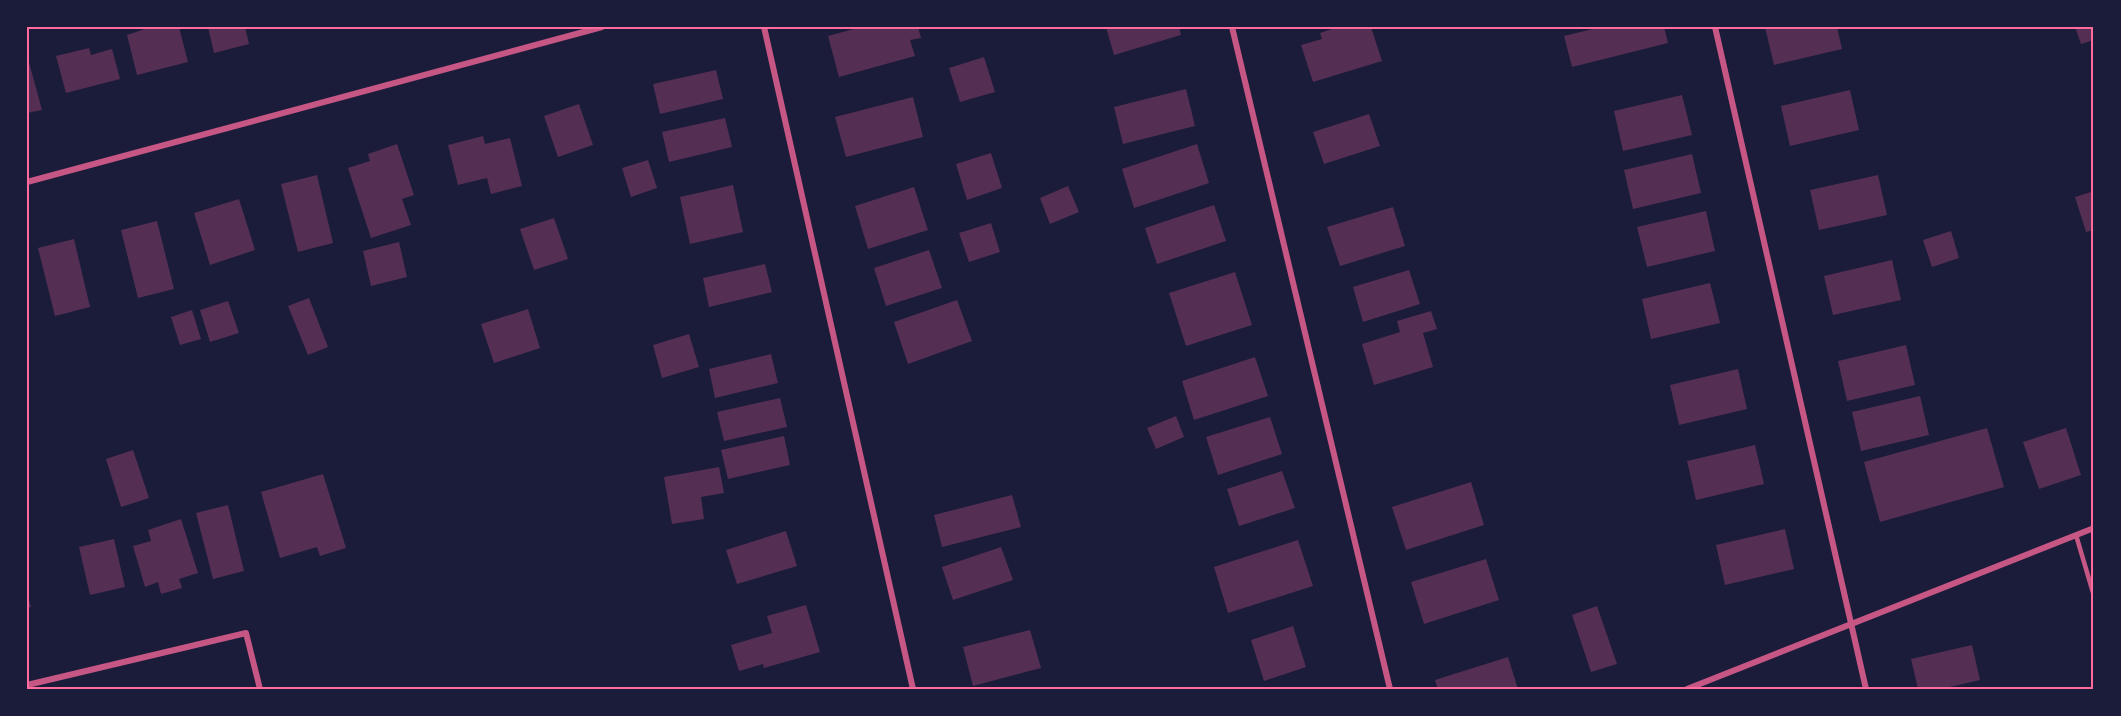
<svg xmlns="http://www.w3.org/2000/svg" width="2121" height="716" font-family="'DejaVu Sans',sans-serif">
<style>
.building{fill:#542f53}
.lines{fill:none;stroke-linecap:round;stroke-linejoin:round}
.service{stroke:#c65784;stroke-width:4.5}
.minor{stroke:#c65784;stroke-width:6}
.neatline{fill:none;stroke:#ff6b9d;stroke-width:2}
</style>
<rect width="100%" height="100%" fill="#1b1b3a"/>
<!-- building -->
<g class="building">
<polygon points="151,27 179,27 188,62 137,75 127,35"/>
<polygon points="208,27 245,27 249,44 214,53"/>
<polygon points="861,27 918,27 921,38 910,40 915,56 839,77 828,36"/>
<polygon points="1106,27 1179,27 1181,35 1114,55"/>
<polygon points="1338,27 1371,27 1382,61 1313,82 1301,45 1322,39 1320,33"/>
<polygon points="1601,27 1664,27 1668,43 1572,67 1564,36"/>
<polygon points="1765,27 1837,27 1842,49 1774,65"/>
<polygon points="2075,27 2094,27 2094,40 2081,44"/>
<polygon points="89,48 91,55 112,49 120,79 66,93 56,56"/>
<polygon points="27,55 42,110 27,113"/>
<polygon points="984,57 995,92 960,102 949,68"/>
<polygon points="716,70 723,99 660,114 653,84"/>
<polygon points="1186,89 1195,126 1123,144 1114,107"/>
<polygon points="1850,90 1859,130 1790,146 1781,106"/>
<polygon points="1682,95 1692,135 1623,151 1614,111"/>
<polygon points="913,97 923,137 846,157 835,117"/>
<polygon points="579,104 593,145 558,157 544,116"/>
<polygon points="1369,114 1380,146 1324,164 1313,132"/>
<polygon points="725,118 732,147 669,162 662,132"/>
<polygon points="483,136 485,144 510,138 522,186 491,194 487,178 458,185 448,145"/>
<polygon points="397,144 414,195 402,199 411,225 371,238 348,168 370,161 368,154"/>
<polygon points="1197,144 1209,183 1134,208 1122,169"/>
<polygon points="991,153 1002,188 967,200 956,164"/>
<polygon points="1692,154 1701,193 1633,209 1624,170"/>
<polygon points="648,160 657,188 631,197 622,168"/>
<polygon points="317,175 333,243 298,252 281,184"/>
<polygon points="1878,175 1887,215 1819,230 1810,190"/>
<polygon points="733,185 743,232 690,244 680,197"/>
<polygon points="1068,186 1079,212 1050,224 1040,198"/>
<polygon points="914,187 928,230 868,249 855,206"/>
<polygon points="2094,191 2094,230 2086,232 2075,197"/>
<polygon points="239,199 255,250 210,265 194,213"/>
<polygon points="1214,205 1226,241 1157,264 1145,228"/>
<polygon points="1393,207 1405,246 1340,266 1327,227"/>
<polygon points="1706,211 1715,251 1647,267 1637,227"/>
<polygon points="554,218 568,259 534,270 520,229"/>
<polygon points="157,221 174,289 138,298 121,230"/>
<polygon points="991,223 1000,252 969,262 959,233"/>
<polygon points="1951,231 1959,258 1932,267 1923,240"/>
<polygon points="74,239 90,307 55,316 38,248"/>
<polygon points="399,242 407,277 371,286 363,251"/>
<polygon points="929,250 942,288 886,306 874,268"/>
<polygon points="1892,260 1901,300 1833,315 1824,276"/>
<polygon points="765,264 772,292 709,307 703,278"/>
<polygon points="1409,270 1420,304 1363,322 1353,287"/>
<polygon points="1235,272 1252,325 1186,346 1169,293"/>
<polygon points="1710,283 1720,323 1651,339 1642,299"/>
<polygon points="309,298 328,347 308,355 288,306"/>
<polygon points="957,300 972,341 908,364 894,322"/>
<polygon points="228,301 239,333 210,342 200,310"/>
<polygon points="528,309 540,348 494,363 481,324"/>
<polygon points="192,310 201,339 180,345 171,317"/>
<polygon points="1431,311 1437,329 1423,333 1433,367 1374,385 1362,344 1400,332 1397,321"/>
<polygon points="689,334 699,367 662,378 653,345"/>
<polygon points="1906,345 1915,385 1847,401 1838,361"/>
<polygon points="771,354 778,383 715,398 709,369"/>
<polygon points="1255,357 1268,396 1194,420 1182,381"/>
<polygon points="1738,369 1747,409 1679,425 1670,385"/>
<polygon points="1920,396 1929,435 1861,451 1852,412"/>
<polygon points="780,398 787,427 724,441 717,412"/>
<polygon points="1176,416 1184,437 1156,449 1147,428"/>
<polygon points="1270,417 1282,454 1218,475 1206,437"/>
<polygon points="1987,428 2004,487 1880,522 1864,462"/>
<polygon points="2066,428 2081,475 2039,489 2023,442"/>
<polygon points="784,436 790,465 728,479 721,450"/>
<polygon points="1755,445 1764,484 1696,500 1687,461"/>
<polygon points="133,450 149,498 121,507 106,459"/>
<polygon points="719,467 724,493 701,497 704,519 672,524 664,477"/>
<polygon points="1282,471 1295,508 1239,526 1227,489"/>
<polygon points="323,474 346,548 320,556 317,547 280,558 261,492"/>
<polygon points="1471,482 1484,525 1406,550 1392,507"/>
<polygon points="1012,495 1021,527 942,547 934,515"/>
<polygon points="228,505 244,571 213,579 196,513"/>
<polygon points="181,519 198,573 179,579 182,588 161,594 158,582 145,587 133,546 151,541 148,530"/>
<polygon points="1785,529 1794,569 1725,585 1716,545"/>
<polygon points="786,531 797,566 737,584 726,550"/>
<polygon points="114,539 125,587 90,595 79,547"/>
<polygon points="1298,540 1313,586 1228,613 1214,567"/>
<polygon points="1001,547 1013,580 953,600 942,567"/>
<polygon points="1486,559 1499,600 1424,624 1411,582"/>
<polygon points="27,594 31,607 27,608"/>
<polygon points="806,605 820,652 764,668 763,664 739,671 731,645 772,633 767,616"/>
<polygon points="1597,606 1617,664 1591,672 1572,615"/>
<polygon points="1293,626 1306,667 1264,681 1251,640"/>
<polygon points="1030,630 1041,668 973,686 963,647"/>
<polygon points="1972,645 1980,680 1941,689 1918,689 1911,659"/>
<polygon points="1508,657 1518,689 1438,689 1435,680"/>
</g>
<g class="lines">
<!-- service -->
<polyline class="service" points="2076,535 2094,596"/>
<!-- minor -->
<g class="minor">
<polyline points="764,27 913,689"/>
<polyline points="1232,27 1390,689"/>
<polyline points="1715,27 1866,689"/>
<polyline points="27,182 602,27"/>
<polyline points="27,685 246,633 260,689"/>
<polyline points="1687,689 2094,528"/>
</g>
</g>
<!-- border -->
<rect width="2121" height="716" fill="none" stroke="#1b1b3a" stroke-width="57"/>
<rect x="28" y="28" width="2064" height="660" class="neatline"/>
</svg>
